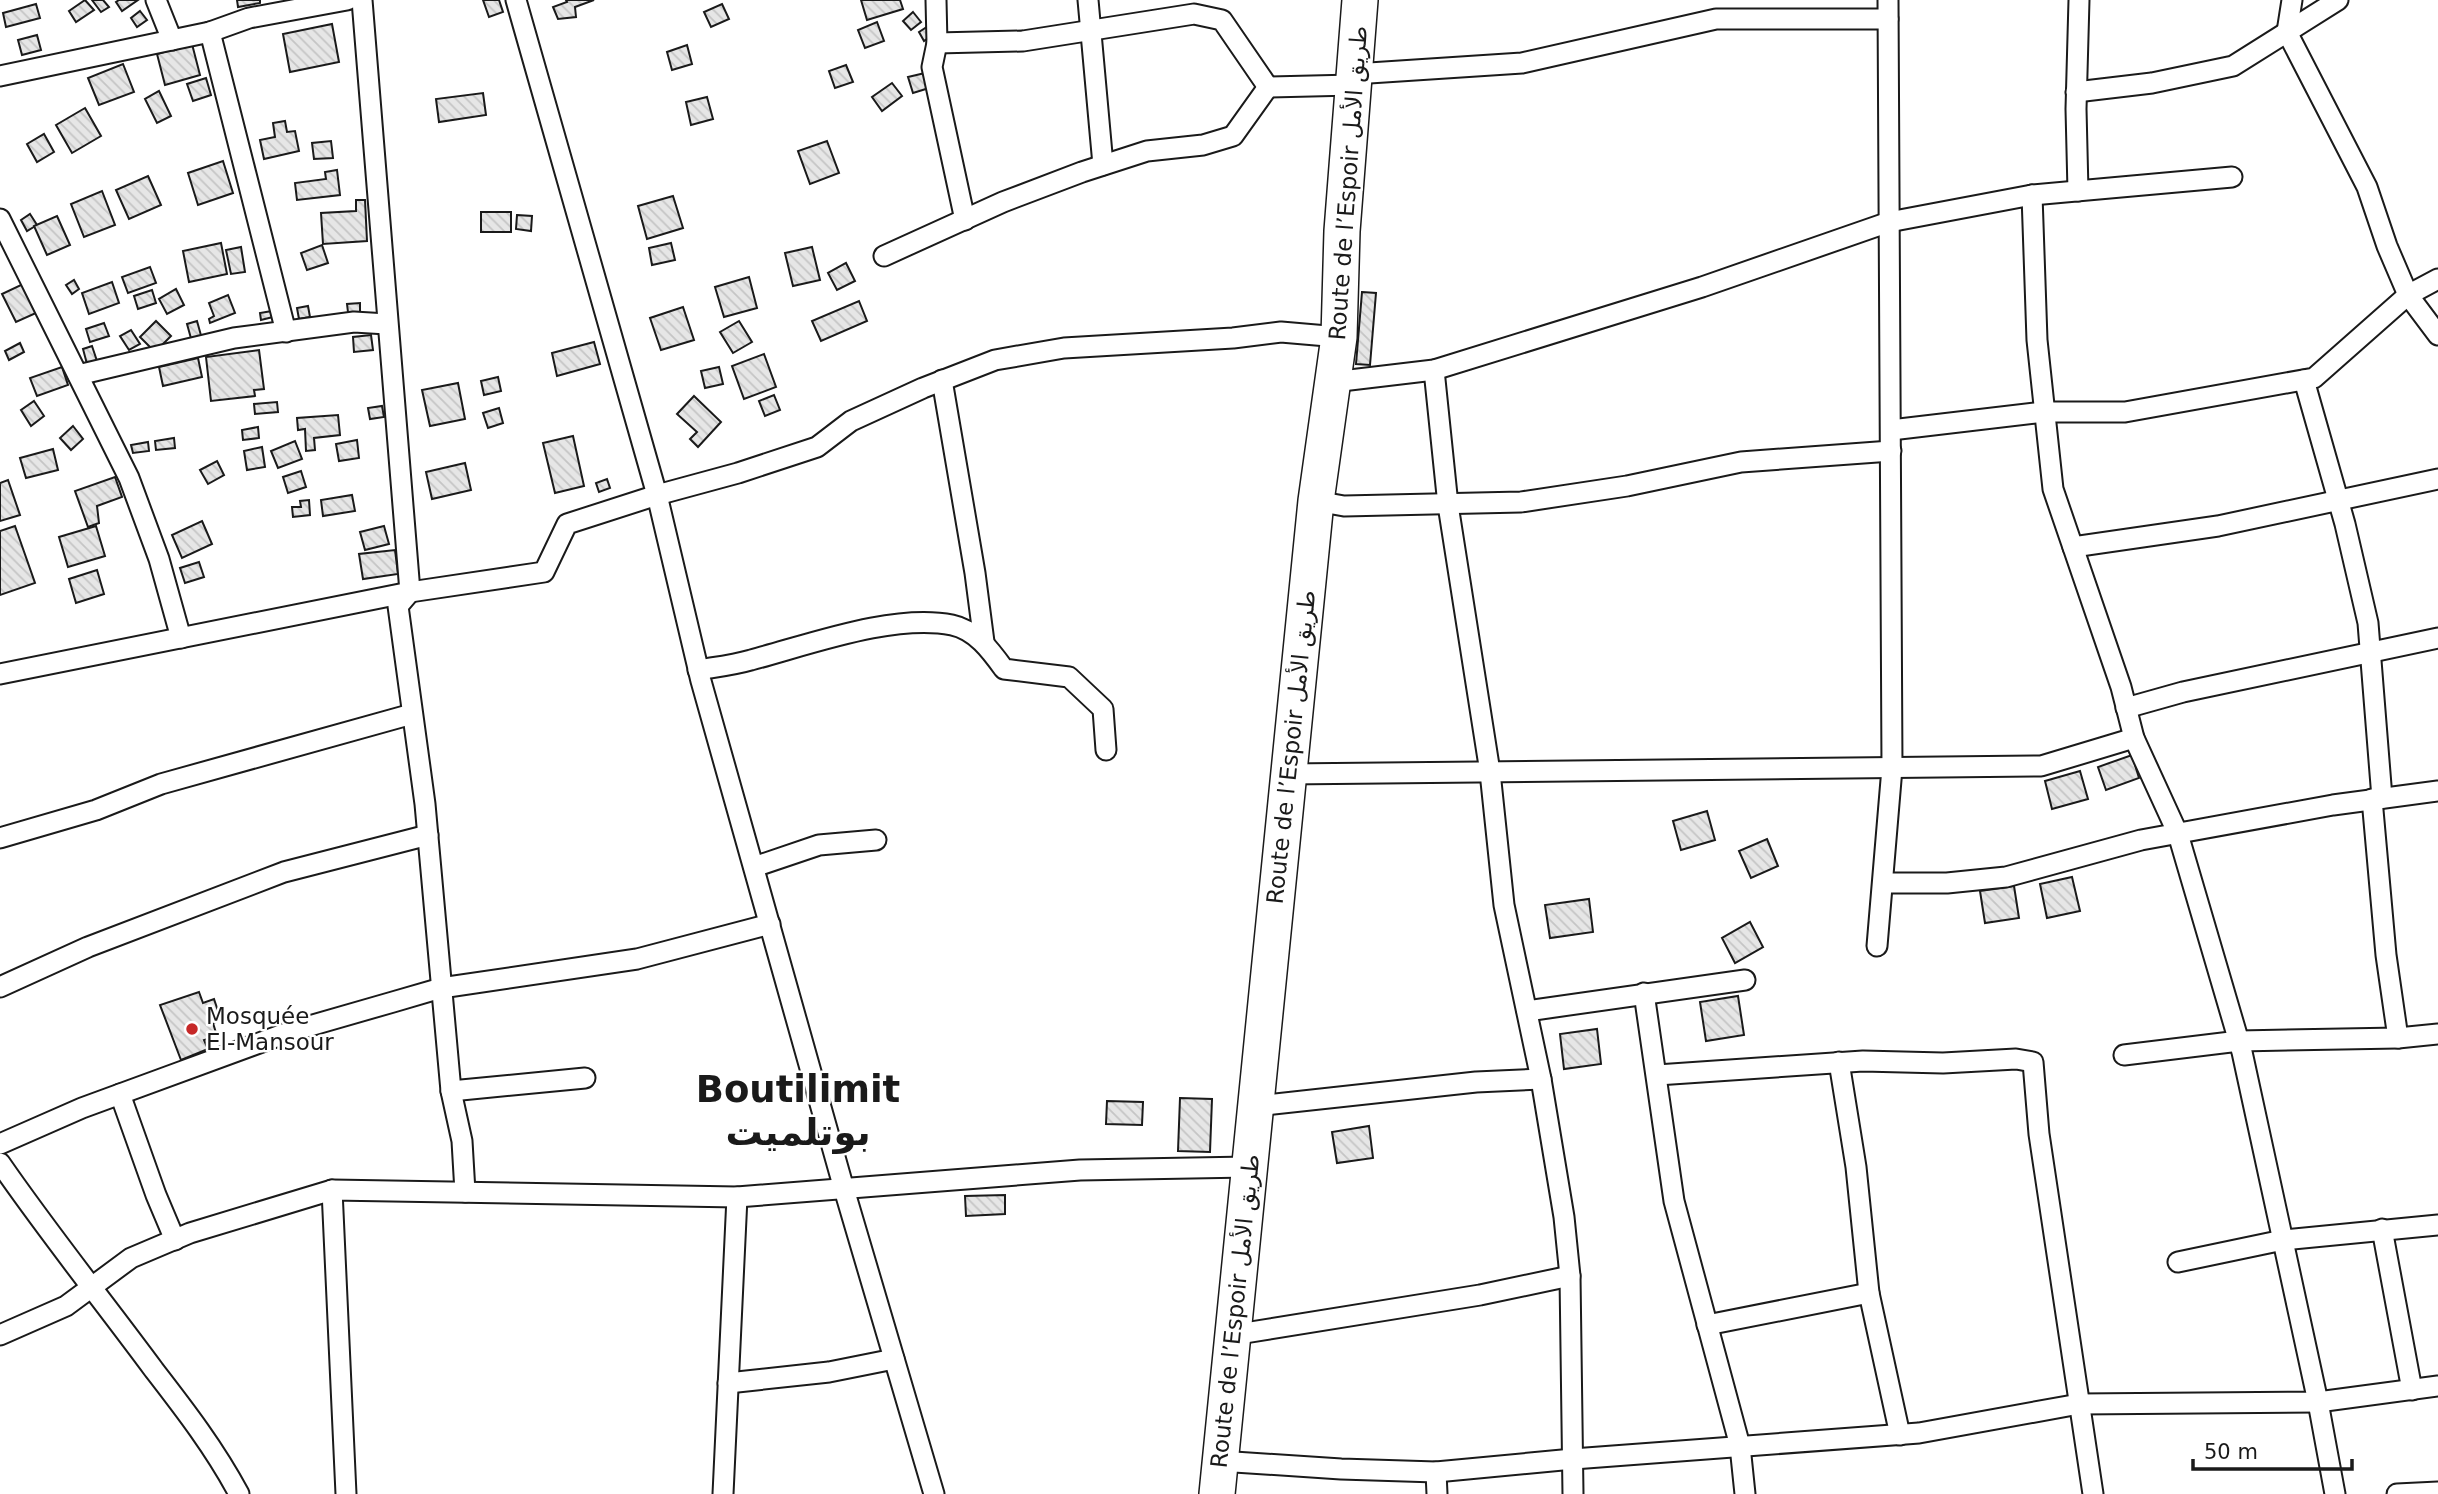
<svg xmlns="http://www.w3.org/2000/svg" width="2438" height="1494" font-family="'DejaVu Sans','Noto Naskh Arabic',sans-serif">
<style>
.building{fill:url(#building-back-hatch);stroke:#1a1a1a;stroke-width:2}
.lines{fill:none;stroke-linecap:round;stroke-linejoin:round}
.street-casing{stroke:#1a1a1a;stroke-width:23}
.highway-casing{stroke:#1a1a1a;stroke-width:38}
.street{stroke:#fff;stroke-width:19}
.highway{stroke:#fff;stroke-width:35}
.poi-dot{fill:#c62828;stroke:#fff;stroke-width:2.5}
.labels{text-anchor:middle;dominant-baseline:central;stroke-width:5;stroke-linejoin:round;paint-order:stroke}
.street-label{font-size:23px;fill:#1a1a1a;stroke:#fff}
.poi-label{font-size:23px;fill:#1a1a1a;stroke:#fff;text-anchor:start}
.town-label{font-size:37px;font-weight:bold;fill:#1a1a1a;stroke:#fff}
</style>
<defs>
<pattern id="building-back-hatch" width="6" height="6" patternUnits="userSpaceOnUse" patternTransform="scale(1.75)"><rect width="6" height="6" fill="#e6e6e6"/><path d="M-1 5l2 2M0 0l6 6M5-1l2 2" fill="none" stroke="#c5c5c5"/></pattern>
</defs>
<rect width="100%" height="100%" fill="#fff"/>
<!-- building -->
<g class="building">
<polygon points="85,0 94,10 76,22 69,11"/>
<polygon points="92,0 103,0 109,7 101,12"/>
<polygon points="119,0 138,0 122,11 116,2"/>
<polygon points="237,0 260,0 260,3 238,7"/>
<polygon points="483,0 499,0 503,12 489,17"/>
<polygon points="566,0 594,0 575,7 576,17 558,19 553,7 567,2"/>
<polygon points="861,0 900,0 903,9 867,20"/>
<polygon points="36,4 40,18 6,27 3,13"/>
<polygon points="722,4 729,19 711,27 704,12"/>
<polygon points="140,11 147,20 137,27 131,18"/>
<polygon points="913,12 921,22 911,30 903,21"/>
<polygon points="877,22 884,41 865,48 858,30"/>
<polygon points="332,24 339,62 290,72 283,34"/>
<polygon points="930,25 935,33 924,41 919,32"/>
<polygon points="37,35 41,50 22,55 18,40"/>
<polygon points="192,44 200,75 165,85 157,54"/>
<polygon points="687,45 692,64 672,70 667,52"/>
<polygon points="123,64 134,92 99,105 88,78"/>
<polygon points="846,65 853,82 835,88 829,71"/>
<polygon points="925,73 929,88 913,93 908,77"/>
<polygon points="206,78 211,95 193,101 187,84"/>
<polygon points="892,83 902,96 882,111 872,97"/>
<polygon points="159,91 171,116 157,123 145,99"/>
<polygon points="483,93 486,115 439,122 436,99"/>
<polygon points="707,97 713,119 691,125 686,102"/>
<polygon points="85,108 101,136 72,153 56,125"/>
<polygon points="285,121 287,132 295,131 299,151 264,159 260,140 275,137 273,123"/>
<polygon points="44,134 54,152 37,162 27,144"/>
<polygon points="331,141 333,158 314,159 312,143"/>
<polygon points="827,141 839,173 810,184 798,151"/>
<polygon points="223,161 233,193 198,205 188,173"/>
<polygon points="337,170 340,195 297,200 295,183 326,179 325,172"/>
<polygon points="148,176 161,205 129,219 116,190"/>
<polygon points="102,191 115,225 84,237 71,204"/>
<polygon points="673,196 683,228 647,239 638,206"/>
<polygon points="356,200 365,200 367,241 323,244 321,213 356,211"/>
<rect x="481" y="212" width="30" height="20"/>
<polygon points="30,214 37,225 27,231 21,220"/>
<polygon points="517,215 532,216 531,231 516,229"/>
<polygon points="57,216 70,245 47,255 34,226"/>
<polygon points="221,243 227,274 189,282 183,251"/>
<polygon points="671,243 675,260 652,265 649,248"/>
<polygon points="322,245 328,263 307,270 301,253"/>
<polygon points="241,247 245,272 231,274 226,250"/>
<polygon points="812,247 820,280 793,286 785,253"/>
<polygon points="846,263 855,281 837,290 828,273"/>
<polygon points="150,267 156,283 128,293 122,277"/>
<polygon points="749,277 757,308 724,317 715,287"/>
<polygon points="74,280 79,289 72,294 66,285"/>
<polygon points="112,282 119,303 89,314 82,293"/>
<polygon points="23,284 36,313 16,322 2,294"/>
<polygon points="176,289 184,305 167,314 159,299"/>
<polygon points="152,290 156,303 138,309 134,296"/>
<polygon points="1362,292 1376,293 1370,365 1356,364"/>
<polygon points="228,295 235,313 210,323 209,319 214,316 209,303"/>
<polygon points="859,301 867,321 821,341 812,321"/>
<polygon points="360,303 360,312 348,312 347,304"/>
<polygon points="308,306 310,317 299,319 297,308"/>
<polygon points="683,307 694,340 661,350 650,318"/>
<polygon points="272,311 273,317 261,320 260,313"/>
<polygon points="156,321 171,336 155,352 140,337"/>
<polygon points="197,321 202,339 192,342 187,324"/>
<polygon points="739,321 752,342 733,353 720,332"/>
<polygon points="104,323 109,336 90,342 86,329"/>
<polygon points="131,330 140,344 129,350 120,336"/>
<polygon points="371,335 373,350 354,352 353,337"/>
<polygon points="594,342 600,364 557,376 552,353"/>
<polygon points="20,343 24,352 9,360 5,351"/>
<polygon points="92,346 97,361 87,364 83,349"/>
<polygon points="259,350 264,389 254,390 255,396 211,401 206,357"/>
<polygon points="764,354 776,387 744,399 732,366"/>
<polygon points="198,358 202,377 163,386 159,367"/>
<polygon points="62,367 68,385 37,396 30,378"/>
<polygon points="719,367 723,384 705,388 701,371"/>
<polygon points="498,377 501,391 484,395 481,381"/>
<polygon points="458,383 465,419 430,426 422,390"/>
<polygon points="774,395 780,410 765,416 759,401"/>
<polygon points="694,396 721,422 698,447 690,439 697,432 677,414"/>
<polygon points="34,401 44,416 31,426 21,410"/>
<polygon points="277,402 278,412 255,414 254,404"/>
<polygon points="382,406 384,417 370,419 368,408"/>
<polygon points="499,408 503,423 488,428 483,413"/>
<polygon points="338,415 340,435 314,438 315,450 306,451 305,429 298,430 297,418"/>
<polygon points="73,426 83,439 71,450 60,438"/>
<polygon points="258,427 259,438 243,440 242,430"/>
<polygon points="573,436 584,486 555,493 543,443"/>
<polygon points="174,438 175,448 156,450 155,441"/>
<polygon points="357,440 359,458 339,461 336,444"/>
<polygon points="295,441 302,459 278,468 271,451"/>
<polygon points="148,442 149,451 133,453 131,445"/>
<polygon points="262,447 265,467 247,470 244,451"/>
<polygon points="53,449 58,470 26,478 20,458"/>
<polygon points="217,461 224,475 208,484 200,470"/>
<polygon points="465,463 471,490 432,499 426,472"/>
<polygon points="301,471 306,487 288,493 283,477"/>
<polygon points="115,477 122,497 97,506 99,523 88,527 75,491"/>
<polygon points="607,479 610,488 599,492 596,483"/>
<polygon points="8,480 20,515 0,521 0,483"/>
<polygon points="352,495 355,511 323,516 321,500"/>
<polygon points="309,500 310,515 293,517 292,507 301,507 300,501"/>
<polygon points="202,521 212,544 182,558 172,535"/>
<polygon points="15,526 35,583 0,595 0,531"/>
<polygon points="96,526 105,556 68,567 59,537"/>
<polygon points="384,526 389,544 365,550 360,532"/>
<polygon points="395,550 398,574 363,579 359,554"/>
<polygon points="199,562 204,577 185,583 180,568"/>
<polygon points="97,570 104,594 76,603 69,579"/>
<polygon points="2132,755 2139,778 2106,790 2098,767"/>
<polygon points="2080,771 2088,799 2052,809 2045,781"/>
<polygon points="1707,811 1715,840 1681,850 1673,821"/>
<polygon points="1767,839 1778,866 1751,878 1739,851"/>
<polygon points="2072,877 2080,911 2047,918 2040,884"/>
<polygon points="2014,886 2019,918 1985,923 1980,891"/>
<polygon points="1589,899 1593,932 1550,938 1545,905"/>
<polygon points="1750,922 1763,947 1735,963 1722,938"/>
<polygon points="199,992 203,1003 214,999 221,1020 213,1023 217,1036 204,1040 208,1049 181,1060 160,1005"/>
<polygon points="1738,996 1744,1035 1706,1041 1700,1002"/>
<polygon points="1597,1029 1601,1064 1564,1069 1560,1034"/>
<polygon points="1180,1098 1212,1099 1210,1152 1178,1151"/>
<polygon points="1107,1101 1143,1102 1142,1125 1106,1124"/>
<polygon points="1369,1126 1373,1158 1337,1163 1332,1132"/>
<polygon points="1005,1195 1005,1214 966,1216 965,1196"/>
</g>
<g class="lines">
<!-- street casing -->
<g class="street-casing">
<g id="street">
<polyline points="156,0 172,40"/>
<polyline points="362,0 410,592 398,606 425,804 451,1091 462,1141 465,1192"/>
<polyline points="516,0 657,495 701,681 844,1189 934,1494"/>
<polyline points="936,0 937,43 932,67 965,220"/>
<polyline points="1088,0 1103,165"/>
<polyline points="2292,0 2287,32 2367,187 2387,246 2408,295 2438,335"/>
<polyline points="210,32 286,332"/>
<polyline points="937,43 1023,41 1194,14 1222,20 1268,87"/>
<polyline points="1354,74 1522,63 1716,19 1888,19"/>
<polyline points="0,76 210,32 249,18 347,0"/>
<polyline points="1268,87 1353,85"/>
<polyline points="2076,92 2152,83 2233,66 2338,0"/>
<polyline points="2078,191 2076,109 2079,0"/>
<polyline points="2032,195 2037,340 2053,489 2121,687 2134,738 2178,834 2242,1052 2318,1402 2335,1494"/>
<polyline points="0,219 129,478 159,559 181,638"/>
<polyline points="884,256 1003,202 1082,172 1147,151 1203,145 1233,136 1268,87"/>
<polyline points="1434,370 1448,505 1490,772 1504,905 1541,1079 1564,1217 1570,1276 1573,1494"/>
<polyline points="78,375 234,338 354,322 387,324"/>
<polyline points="942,380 975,573 984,642"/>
<polyline points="2304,380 2345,524 2368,623 2382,798"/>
<polyline points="1333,382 1434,370 1702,287 1889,222 2032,195 2232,177"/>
<polyline points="1891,430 2044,412 2125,412 2314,378 2408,295 2438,279"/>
<polyline points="1316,501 1344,506 1521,502 1627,486 1741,462 1891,451"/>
<polyline points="2073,547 2218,526 2438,479"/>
<path d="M698 670C716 667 734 665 751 660 808 645 894 613 952 625 976 630 991 651 1004 669L1069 677 1103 709 1106 750"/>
<polyline points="0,674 410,592 544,572 567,524 657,495 738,473 817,447 851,421 923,388 995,360 1064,348 1233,338 1281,332 1339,337"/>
<polyline points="2126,708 2183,692 2438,638"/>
<polyline points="1287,774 2041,766 2134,738"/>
<polyline points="2372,799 2386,955 2398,1038"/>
<polyline points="0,838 96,810 161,784 412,714"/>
<polyline points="754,867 819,845 876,840"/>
<polyline points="1883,883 1947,883 2006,877 2141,840 2333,805 2438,791"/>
<polyline points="1877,946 1892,768 1888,0"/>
<polyline points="0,987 88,947 284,872 428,835"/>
<polyline points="1644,993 1674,1201 1740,1446 1745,1494"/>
<polyline points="1527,1011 1745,980"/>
<polyline points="2124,1055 2239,1041 2398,1038 2438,1034"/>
<polyline points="1839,1062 1856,1167 1869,1293 1900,1435"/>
<polyline points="1657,1075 1863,1061 1943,1063 2016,1059 2033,1062 2039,1134 2093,1494"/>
<polyline points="451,1091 585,1078"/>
<polyline points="120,1094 156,1195 175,1240"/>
<polyline points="1256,1106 1476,1082 1541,1079"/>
<polyline points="0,1144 82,1108 292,1031 393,1002 441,988 637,959 770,924"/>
<path d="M0 1163C49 1234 103 1301 154 1370 185 1410 215 1449 239 1494"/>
<polyline points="332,1190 346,1494"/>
<polyline points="2382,1229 2412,1390"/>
<polyline points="2178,1262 2283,1240 2438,1225"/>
<polyline points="1707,1325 1869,1293"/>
<polyline points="0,1335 66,1306 131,1258 190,1233 332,1190 737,1197 1080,1170 1248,1167"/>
<polyline points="1232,1335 1480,1295 1570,1276"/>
<polyline points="728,1383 829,1372 894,1359"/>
<polyline points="1219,1461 1341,1469 1436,1472 1573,1459 1919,1433 2079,1404 2318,1402 2438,1386"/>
<polyline points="1436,1472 1437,1494"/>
<polyline points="723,1494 737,1197"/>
<polyline points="2397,1494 2438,1492"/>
</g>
</g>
<!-- highway casing -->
<g class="highway-casing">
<polyline id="highway" points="1217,1494 1316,501 1339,337 1342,231 1360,0"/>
</g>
<!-- street -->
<use href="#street" class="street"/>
<!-- highway -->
<use href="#highway" class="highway"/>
</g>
<!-- markers -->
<circle class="poi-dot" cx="192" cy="1029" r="7"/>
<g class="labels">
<!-- street labels -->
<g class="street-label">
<text transform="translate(1348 183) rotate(-86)">Route de l’Espoir طريق الأمل</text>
<text transform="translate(1291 747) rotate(-84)">Route de l’Espoir طريق الأمل</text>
<text transform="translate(1235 1311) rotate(-84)">Route de l’Espoir طريق الأمل</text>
</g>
<!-- poi labels -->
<g class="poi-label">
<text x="206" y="1016">Mosquée<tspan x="206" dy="26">El-Mansour</tspan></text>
</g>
<!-- town labels -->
<g class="town-label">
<text x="798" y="1089">Boutilimit<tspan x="798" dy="43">بوتلميت</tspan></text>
</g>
</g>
<!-- scale -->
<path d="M2193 1459v10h159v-10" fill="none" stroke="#1a1a1a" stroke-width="3.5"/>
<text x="2204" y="1459" font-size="21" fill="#1a1a1a" stroke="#ffffff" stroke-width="5" paint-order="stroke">50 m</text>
</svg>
